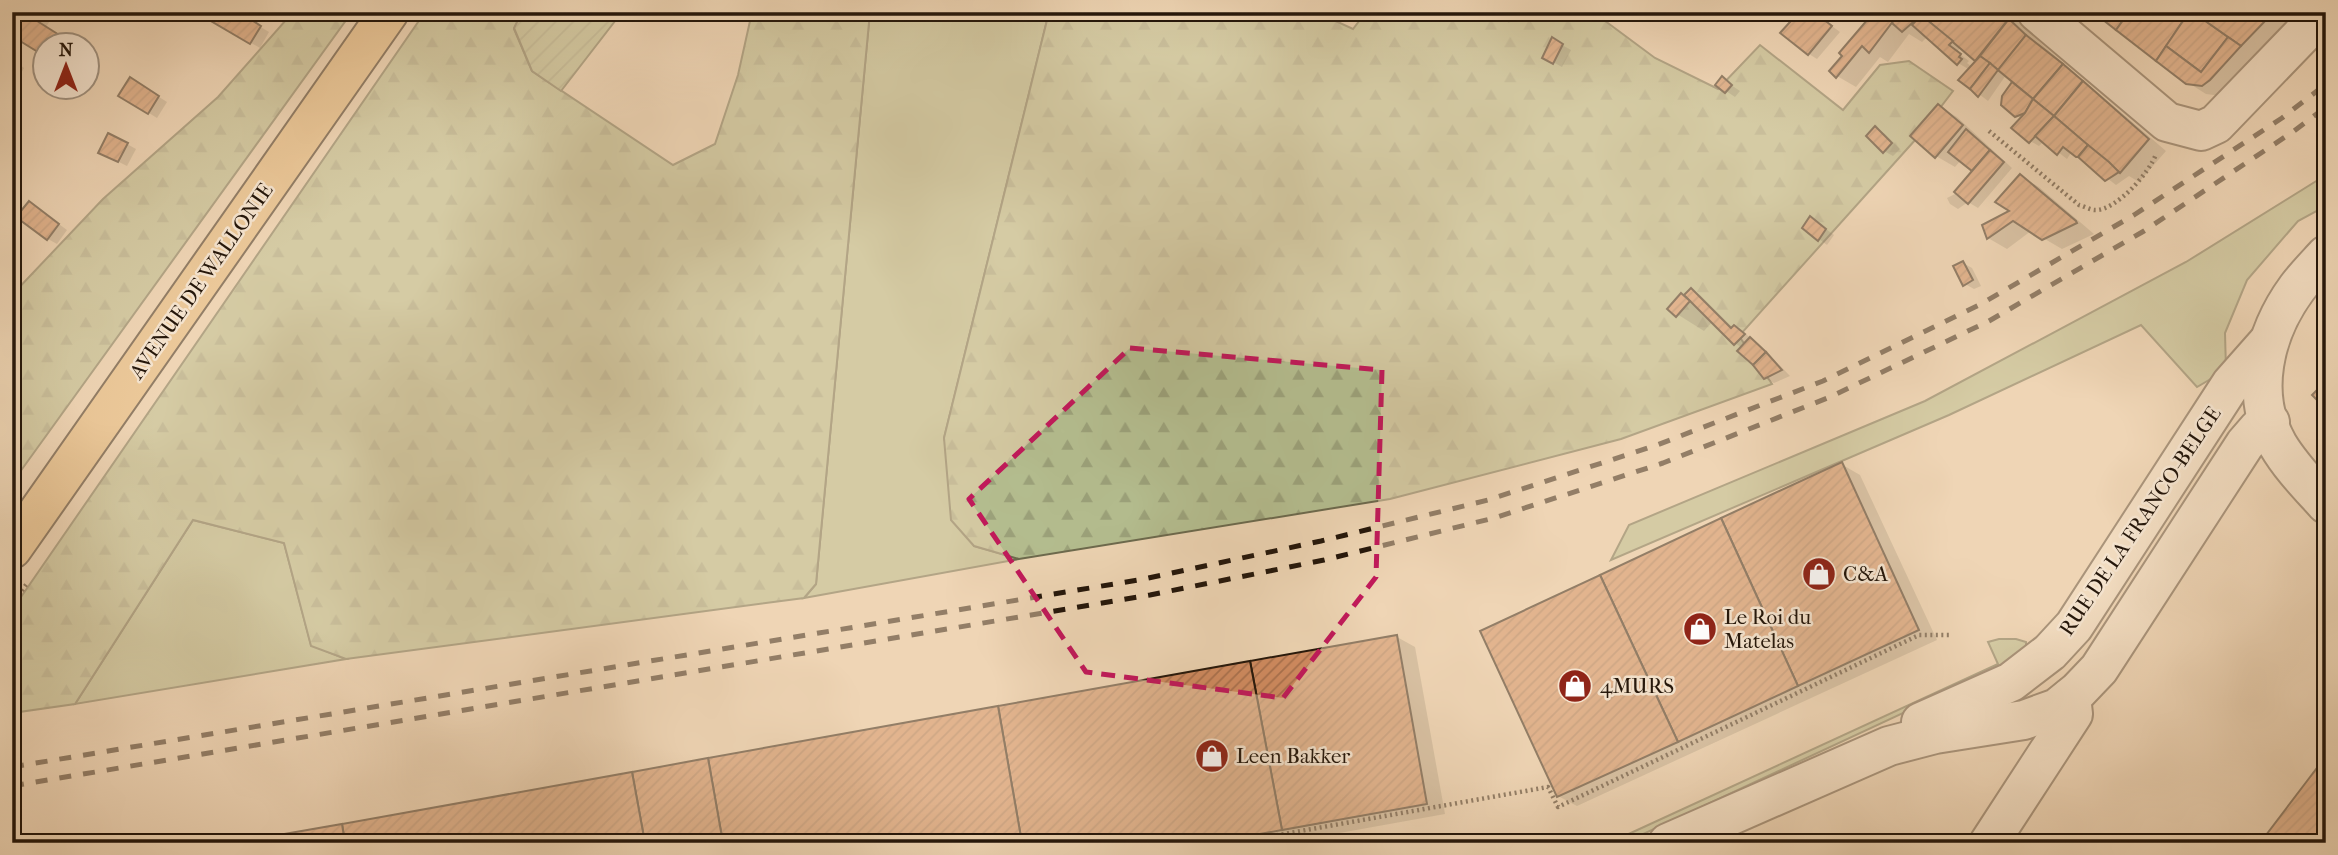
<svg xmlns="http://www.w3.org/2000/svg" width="2338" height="855" font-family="'IM FELL French Canon',serif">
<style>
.green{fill:#b5bf91;stroke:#6c6a4e;stroke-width:2}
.forest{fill:url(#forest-firs);stroke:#6c6a4e;stroke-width:2}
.garden{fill:url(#garden-furrows);stroke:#6c6a4e;stroke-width:2}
.shadow{fill:#0003;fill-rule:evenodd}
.building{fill:url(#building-hatch);stroke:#24160a;stroke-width:2}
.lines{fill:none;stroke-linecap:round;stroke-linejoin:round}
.minor-casing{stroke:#574635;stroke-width:42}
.major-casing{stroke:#24160a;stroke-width:42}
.path{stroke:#24160a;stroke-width:4.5;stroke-dasharray:2 3.5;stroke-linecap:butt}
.minor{stroke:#f5e4cf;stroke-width:38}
.major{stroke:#e8bb7a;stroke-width:38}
.rail{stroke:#24160a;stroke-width:5;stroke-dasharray:12 12;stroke-linecap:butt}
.marked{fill:none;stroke:#c2185b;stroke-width:5;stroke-dasharray:14 9;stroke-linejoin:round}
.labels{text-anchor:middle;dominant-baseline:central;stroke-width:5;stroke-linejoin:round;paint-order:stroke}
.street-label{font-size:21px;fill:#24160a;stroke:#f5e4cf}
.poi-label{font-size:21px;fill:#24160a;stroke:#f5e4cf;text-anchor:start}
</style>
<defs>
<pattern id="forest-firs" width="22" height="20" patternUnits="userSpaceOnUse" patternTransform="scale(1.75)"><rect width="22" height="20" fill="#b5bf91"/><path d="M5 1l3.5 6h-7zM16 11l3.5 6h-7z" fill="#9ca37c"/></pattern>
<pattern id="garden-furrows" width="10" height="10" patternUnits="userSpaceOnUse" patternTransform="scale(1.75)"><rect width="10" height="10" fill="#b5bf91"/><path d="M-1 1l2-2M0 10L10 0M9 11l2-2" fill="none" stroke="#9ca37c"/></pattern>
<pattern id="building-hatch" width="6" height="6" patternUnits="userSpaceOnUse" patternTransform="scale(1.75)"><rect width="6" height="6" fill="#d28c61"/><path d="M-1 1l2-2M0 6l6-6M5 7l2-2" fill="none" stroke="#aa714e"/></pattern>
</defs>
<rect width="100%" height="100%" fill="#efd6b5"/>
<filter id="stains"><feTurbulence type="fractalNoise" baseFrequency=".00286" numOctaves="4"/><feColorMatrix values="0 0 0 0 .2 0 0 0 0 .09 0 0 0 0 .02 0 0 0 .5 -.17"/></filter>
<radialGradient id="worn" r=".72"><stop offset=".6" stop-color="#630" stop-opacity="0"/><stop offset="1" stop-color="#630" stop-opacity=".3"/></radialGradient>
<!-- green -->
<g class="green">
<polygon points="870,12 1049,12 944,438 974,546 1019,559 804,598 816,584"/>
<polygon points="2326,175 2326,206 2298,221 2247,280 2225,333 2226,370 2197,387 2141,325 1949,415 1611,560 1629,525 1925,401 2186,262"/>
<polygon points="193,520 284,543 311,645 346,659 75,704"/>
<polygon points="1999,639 2016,639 2026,642 2026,652 2017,660 1624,843 1609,843 1998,664 1988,642"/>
</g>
<!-- forest -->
<g class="forest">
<polygon points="293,12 352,12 12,483 12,295 103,199 218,97"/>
<polygon points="425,12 522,12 514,29 532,71 673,165 715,144 738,75 752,12 870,12 816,584 804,598 346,659 311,646 284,543 193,520 75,704 12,713 12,610"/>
<polygon points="1049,12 1316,12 1353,29 1366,12 1593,12 1655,58 1718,89 1760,45 1843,110 1880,65 1909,61 1953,91 1916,139 1739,336 1772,384 1621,439 1390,499 1019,559 974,546 951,520 944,438"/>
</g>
<!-- garden -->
<polygon class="garden" points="522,12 622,12 561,91 532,71 514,28"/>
<!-- shadow -->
<g class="shadow">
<polygon points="12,12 47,12 53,16 46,27 72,44 46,46"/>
<polygon points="236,12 269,32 260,48 201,13"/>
<polygon points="1493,12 1513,12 1515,14 1509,23"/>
<polygon points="1813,12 1840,32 1817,59 1809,54"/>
<polygon points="1835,12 1858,12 1851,21"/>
<path d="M1876 12H2008L2045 47 2166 151 2139 182 2129 176 2116 185 2072 151 2067 159 2044 141 2039 146 2030 141 2022 119 2016 115 2004 96 2015 82 2006 75 1988 101 1961 80 1970 70 1958 63 1928 36 1922 42 1909 34 1888 62 1880 57 1856 87 1837 76 1845 56ZM1961 47 1977 61 1972 67 1967 63 1969 61 1957 52Z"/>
<polygon points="2096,12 2303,12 2221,96 2206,94 2187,82"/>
<polygon points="1553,40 1571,50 1562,67 1544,57"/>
<polygon points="12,59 24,68 20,75 12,71"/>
<polygon points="130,79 167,102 157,118 120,95"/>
<polygon points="1722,79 1740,91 1735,97 1717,85"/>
<polygon points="1938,106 1957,117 2012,168 1978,208 1968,202 1958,209 1950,204 1947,198 1955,194 1975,171 1961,160 1955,167 1936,156"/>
<polygon points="1876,128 1885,134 1900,149 1893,156 1884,151"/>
<polygon points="127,144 136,149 127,166 109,157"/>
<polygon points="2020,176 2039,187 2094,234 2062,249 2031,231 2007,249 1988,238 2012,211"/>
<polygon points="30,203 67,230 57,244 48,239"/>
<polygon points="1811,218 1834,235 1827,245 1819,239"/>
<polygon points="1963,263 1972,268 1981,286 1974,289 1965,284"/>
<polygon points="1691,290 1700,295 1733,328 1734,327 1743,332 1759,344 1790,376 1774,383 1765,378 1742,348 1735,343 1713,321 1704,331 1669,309"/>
<polygon points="1841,464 1860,475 1937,640 1577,806 1558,796"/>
<polygon points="1397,637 1415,647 1445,814 1284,843 246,843"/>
</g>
<!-- building -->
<g class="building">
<polygon points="12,12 26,14 12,33"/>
<polygon points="200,12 239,12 261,26 250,44 199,14"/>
<polygon points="1799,12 1814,12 1832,26 1808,55 1780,33"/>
<polygon points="1874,12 1900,12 1869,53 1862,46 1836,78 1829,71 1842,56 1839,53"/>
<polygon points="1900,12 1921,12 1921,15 1902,32 1892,23"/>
<polygon points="1921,12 2004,12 2010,17 1975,61 1920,14"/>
<polygon points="2093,12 2129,12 2116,30"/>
<polygon points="2129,12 2177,12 2185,18 2156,61 2116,30"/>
<polygon points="2189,12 2193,12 2228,37 2201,72 2166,46"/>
<polygon points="2211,12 2262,12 2268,18 2241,46 2204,20"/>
<polygon points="26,14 64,38 59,46 46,46 46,57 12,36 12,33"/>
<polygon points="1921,15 1953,41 1949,45 1961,54 1959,57 1962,59 1957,65 1912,25"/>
<polygon points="2009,19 2026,35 1998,70 1980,56"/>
<polygon points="2026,35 2063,64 2033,99 1998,70"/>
<polygon points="1552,37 1563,44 1553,64 1542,58"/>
<polygon points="2228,37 2241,46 2210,80 2202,86 2186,84 2156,61 2166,46 2201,72"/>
<polygon points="1980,56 1990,63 1970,89 1958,80"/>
<polygon points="1990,63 1998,70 1978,97 1970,89"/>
<polygon points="2063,64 2083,81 2054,116 2033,99"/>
<polygon points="1722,76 1732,85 1725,93 1715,85"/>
<polygon points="130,77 159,96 148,114 118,96"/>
<polygon points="2083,81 2149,139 2120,173 2054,116"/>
<polygon points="2012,82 2033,99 2025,113 2015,117 2001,105 2002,96"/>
<polygon points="2033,99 2054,116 2029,143 2011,128 2025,113"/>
<polygon points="1938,104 1963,125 1935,158 1910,136"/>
<polygon points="2054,116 2088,145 2078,157 2076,157 2063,147 2057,155 2035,136"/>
<polygon points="1875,126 1892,143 1883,153 1866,136"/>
<polygon points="1966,129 1990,150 1972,171 1948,152"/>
<polygon points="108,133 128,143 118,162 98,153"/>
<polygon points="2088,145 2109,162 2119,172 2105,181 2078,157"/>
<polygon points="1990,150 2004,162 1968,204 1954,192"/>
<polygon points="2020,174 2076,221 2077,223 2042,240 2013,221 1987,239 1982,225 2009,211 1995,202"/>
<polygon points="29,201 59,224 47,240 16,217"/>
<polygon points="1810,216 1826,229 1818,241 1802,228"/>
<polygon points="1963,261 1973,280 1963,286 1953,266"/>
<polygon points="1691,288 1731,328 1734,325 1745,334 1734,345 1684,295"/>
<polygon points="1681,293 1690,301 1676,317 1667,309"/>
<polygon points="1750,337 1766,352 1753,365 1737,351"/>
<polygon points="1766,352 1782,370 1764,379 1753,365"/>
<polygon points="2326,381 2326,409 2312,395"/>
<polygon points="1842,462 1919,630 1798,686 1721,518"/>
<polygon points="1721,518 1798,686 1678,742 1600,575"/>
<polygon points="1600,575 1678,742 1557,797 1480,631"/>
<polygon points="1397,635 1427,804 1282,830 1250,661"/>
<polygon points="1250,661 1282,830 1210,843 1022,843 998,706"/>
<polygon points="998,706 1022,843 723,843 708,758"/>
<polygon points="2326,756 2326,843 2260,843 2307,781"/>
<polygon points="708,758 723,843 645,843 632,772"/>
<polygon points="632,772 645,843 345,843 342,824"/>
<polygon points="342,824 345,843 238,843 238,842"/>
</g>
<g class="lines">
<!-- minor casing -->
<g class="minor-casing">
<g id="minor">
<polyline points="2037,12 2167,122 2201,131 2216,124 2324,12"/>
<path d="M2326 255C2316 266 2306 276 2297 288 2264 333 2249 394 2278 445 2291 467 2309 485 2326 504"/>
<polyline points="1921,722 2011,682 2050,652 2074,626 2231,384 2269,341"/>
<polyline points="1668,843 1889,746 1935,734 2024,720 2057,708 2078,691 2099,669 2245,444 2258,429 2270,422"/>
<polyline points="1989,843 2073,714 2071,697"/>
</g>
</g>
<!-- major casing -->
<g class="major-casing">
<polyline id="major" points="12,549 389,12"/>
</g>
<!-- path -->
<g class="path">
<path d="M1989 131 2079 205C2084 206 2090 210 2095 210 2116 211 2150 172 2156 154"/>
<polyline points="12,604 28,582"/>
<polyline points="1233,843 1548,787 1558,807 1919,635 1951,635"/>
</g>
<!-- minor -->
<use href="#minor" class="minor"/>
<!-- major -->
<use href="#major" class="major"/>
<!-- rail -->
<g class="rail">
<polyline points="12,767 1144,579 1321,541 1488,500 1657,445 1823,381 1981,304 2134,215 2282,118 2326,84"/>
<polyline points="12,786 1150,595 1324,560 1494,518 1663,463 1830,397 1989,321 2144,231 2294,131 2326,107"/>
</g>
</g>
<!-- marked area -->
<path d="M0 0H2338V855H0ZM1130 348 1382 370 1376 577 1283 698 1086 672 969 499Z" fill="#efd6b5" fill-opacity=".55" fill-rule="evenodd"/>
<path class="marked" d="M1130 348 1382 370 1376 577 1283 698 1086 672 969 499Z"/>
<!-- icons -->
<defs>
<g id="shop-disc" transform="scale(1.75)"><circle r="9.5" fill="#8f2418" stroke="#f5e4cf"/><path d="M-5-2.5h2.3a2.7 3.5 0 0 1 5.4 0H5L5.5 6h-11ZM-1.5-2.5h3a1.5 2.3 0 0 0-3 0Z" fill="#fff"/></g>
</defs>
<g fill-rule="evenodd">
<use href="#shop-disc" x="1819" y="574"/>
<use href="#shop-disc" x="1700" y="629"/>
<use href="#shop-disc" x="1575" y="686"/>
<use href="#shop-disc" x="1212" y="756"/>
</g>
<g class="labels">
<!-- street labels -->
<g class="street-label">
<text transform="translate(201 281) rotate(-55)">AVENUE DE WALLONIE</text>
<text transform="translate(2140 521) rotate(-56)">RUE DE LA FRANCO-BELGE</text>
</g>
<!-- poi labels -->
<g class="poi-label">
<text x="1843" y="574">C&amp;A</text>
<text x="1724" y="617">Le Roi du<tspan x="1724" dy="24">Matelas</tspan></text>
<text x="1600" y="686">4MURS</text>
<text x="1236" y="756">Leen Bakker</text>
</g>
</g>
<!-- margin -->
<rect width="2338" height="855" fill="none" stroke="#efd6b5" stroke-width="42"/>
<rect x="14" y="14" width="2310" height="827" fill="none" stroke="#24160a" stroke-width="3.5"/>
<rect x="21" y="21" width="2296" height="813" fill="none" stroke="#24160a" stroke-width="2"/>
<!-- north arrow -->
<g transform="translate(66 66)"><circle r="33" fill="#f5e4cf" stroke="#a19280" stroke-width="2"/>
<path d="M0-5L12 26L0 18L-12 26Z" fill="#8f2418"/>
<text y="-10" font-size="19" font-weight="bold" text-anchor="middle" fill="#24160a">N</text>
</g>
<rect width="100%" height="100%" filter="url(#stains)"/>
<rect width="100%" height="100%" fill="url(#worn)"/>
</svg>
